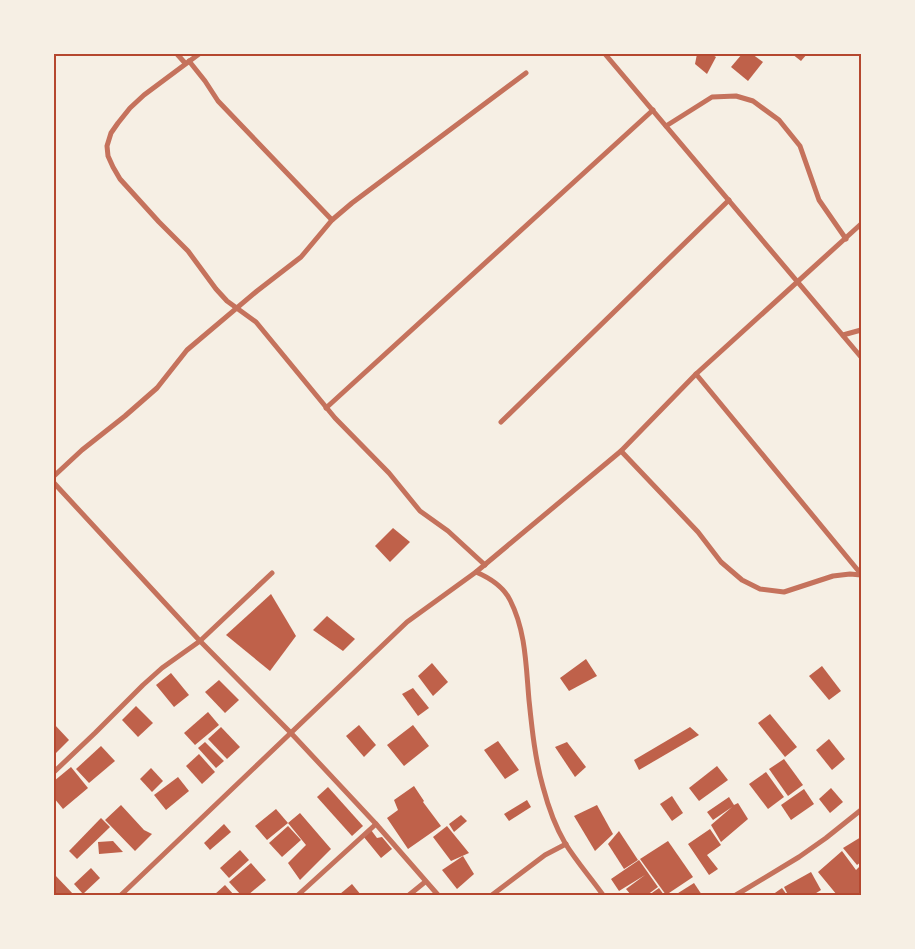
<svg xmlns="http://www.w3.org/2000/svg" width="915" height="949" font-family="Ubuntu,sans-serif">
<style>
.building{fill:#bf614a}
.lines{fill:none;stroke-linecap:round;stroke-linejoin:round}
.minor{stroke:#c5725c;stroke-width:5}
.neatline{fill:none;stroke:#b5482f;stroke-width:2}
</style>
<rect width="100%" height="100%" fill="#f6efe4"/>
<!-- building -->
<g class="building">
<polygon points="697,54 711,54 716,57 707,74 695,64"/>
<polygon points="742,54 752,54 763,62 748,81 731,67"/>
<polygon points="792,54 807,54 801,61"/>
<polygon points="393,528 410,542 390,562 375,546"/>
<polygon points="271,594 296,636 270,671 226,635"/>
<polygon points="327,616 355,639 343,651 313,630"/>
<polygon points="586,659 597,676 569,691 560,678"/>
<polygon points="432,663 448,682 433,696 418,676"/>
<polygon points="822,666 841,691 829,700 809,676"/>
<polygon points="171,673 189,695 174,707 156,685"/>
<polygon points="219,680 239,700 225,713 205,692"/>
<polygon points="413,688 429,708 418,716 402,694"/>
<polygon points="136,706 153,723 138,737 122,720"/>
<polygon points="208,712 219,725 195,745 184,733"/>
<polygon points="770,714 797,747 785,757 758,723"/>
<polygon points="54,724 69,740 54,755"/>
<polygon points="359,725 376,745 364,757 346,736"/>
<polygon points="413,725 429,746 404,766 387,745"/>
<polygon points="221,727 240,747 227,759 208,739"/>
<polygon points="690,727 699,735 639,770 634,760"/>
<polygon points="829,739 845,759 832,770 816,750"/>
<polygon points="498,741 519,770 505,779 484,750"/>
<polygon points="205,742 224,761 216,768 198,748"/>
<polygon points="567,742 586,767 575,777 555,747"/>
<polygon points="101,746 115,761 89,783 76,769"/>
<polygon points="199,754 215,772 202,784 186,766"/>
<polygon points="784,759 803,785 788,796 769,769"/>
<polygon points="717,766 728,780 699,801 689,788"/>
<polygon points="71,767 88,788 63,809 54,798 54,781"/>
<polygon points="151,768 163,781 152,792 140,779"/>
<polygon points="766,772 784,797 768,809 749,784"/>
<polygon points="178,777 189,791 166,810 154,795"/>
<polygon points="414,786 424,801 423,802 441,826 408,849 387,818 398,810 394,800"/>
<polygon points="328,787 363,826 352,836 317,797"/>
<polygon points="831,788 843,802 830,813 819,799"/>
<polygon points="804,789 814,804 791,820 781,805"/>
<polygon points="672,796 683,813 672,821 660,804"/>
<polygon points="729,797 734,805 738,803 748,819 721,842 711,825 732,807 713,820 707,812"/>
<polygon points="527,800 531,807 509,821 504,814"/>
<polygon points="121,805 144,830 152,834 135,851 105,820"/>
<polygon points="597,805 613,834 595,851 574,816"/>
<polygon points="276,809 288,823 267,840 255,826"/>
<polygon points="300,813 331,849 300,880 288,863 306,845 288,823"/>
<polygon points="461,815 467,821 454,832 449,824"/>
<polygon points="101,818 110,827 77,859 69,851"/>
<polygon points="224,824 231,832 210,850 204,843"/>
<polygon points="288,826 301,840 282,857 269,843"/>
<polygon points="447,826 469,853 451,861 433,837"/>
<polygon points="710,829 721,845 707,855 718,869 709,875 688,844"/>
<polygon points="371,830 377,838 382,837 392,849 381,858 363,836"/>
<polygon points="619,831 638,860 624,869 608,844"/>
<polygon points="861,837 861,862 857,865 843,848"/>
<polygon points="113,841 123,852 99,854 98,842"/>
<polygon points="668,841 693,877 666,895 640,859"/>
<polygon points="240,850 249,860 229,878 220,868"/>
<polygon points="842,851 856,870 861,865 861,895 837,895 818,872"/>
<polygon points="463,856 474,874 457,889 442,870"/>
<polygon points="639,860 658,887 647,895 631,895 626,889 645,875 619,891 611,879"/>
<polygon points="251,863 266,880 248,895 241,895 229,882"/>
<polygon points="91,868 100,878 83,894 74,884"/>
<polygon points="811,872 821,890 813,895 788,895 784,887"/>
<polygon points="54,874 74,895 57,895 54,892"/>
<polygon points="694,883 702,895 675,895"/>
<polygon points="352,884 361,895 341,895 340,894"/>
<polygon points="225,885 234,895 214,895"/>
<polygon points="659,888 664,895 649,895"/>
<polygon points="782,888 787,895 772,895"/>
</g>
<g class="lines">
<!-- minor -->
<g class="minor">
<polyline points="177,54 185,63"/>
<polyline points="199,54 144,95 130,108 118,123 111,133 107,146 108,156 113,167 120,179 159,222 188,251 216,289 227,301 256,322 335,418 389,473 420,511 448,531 485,565"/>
<polyline points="605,54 861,357"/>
<polyline points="189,61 205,81 218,101 332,220"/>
<polyline points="666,126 712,97 736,96 753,101 779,120 800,146 819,200 846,239"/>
<polyline points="843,335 861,330"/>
<polyline points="696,374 861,574"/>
<polyline points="326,408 653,110"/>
<polyline points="501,422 729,200"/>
<polyline points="621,451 698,532 721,562 742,580 760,589 784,592 833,576 850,574 861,575"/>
<polyline points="54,476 82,450 125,416 157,388 187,350 257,291 301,257 332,220 352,203 526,73"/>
<polyline points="54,483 200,641 290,732 376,824 438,895"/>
<path d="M476 572C490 578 503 586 510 600 526 631 526 667 529 700 532 729 535 759 543 787 548 806 555 826 565 843 576 861 591 878 603 895"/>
<polyline points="54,772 95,733 143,685 162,668 200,641 272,573"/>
<polyline points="121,895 407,622 476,572 621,451 696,374 861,224"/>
<polyline points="298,895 376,824"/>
<polyline points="409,895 425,882"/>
<polyline points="492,895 545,855 566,844"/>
<polyline points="736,895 799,857 826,838 861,810"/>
</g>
</g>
<!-- border -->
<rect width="915" height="949" fill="none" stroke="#f6efe4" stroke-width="110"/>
<rect x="55" y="55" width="805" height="839" class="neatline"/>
</svg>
